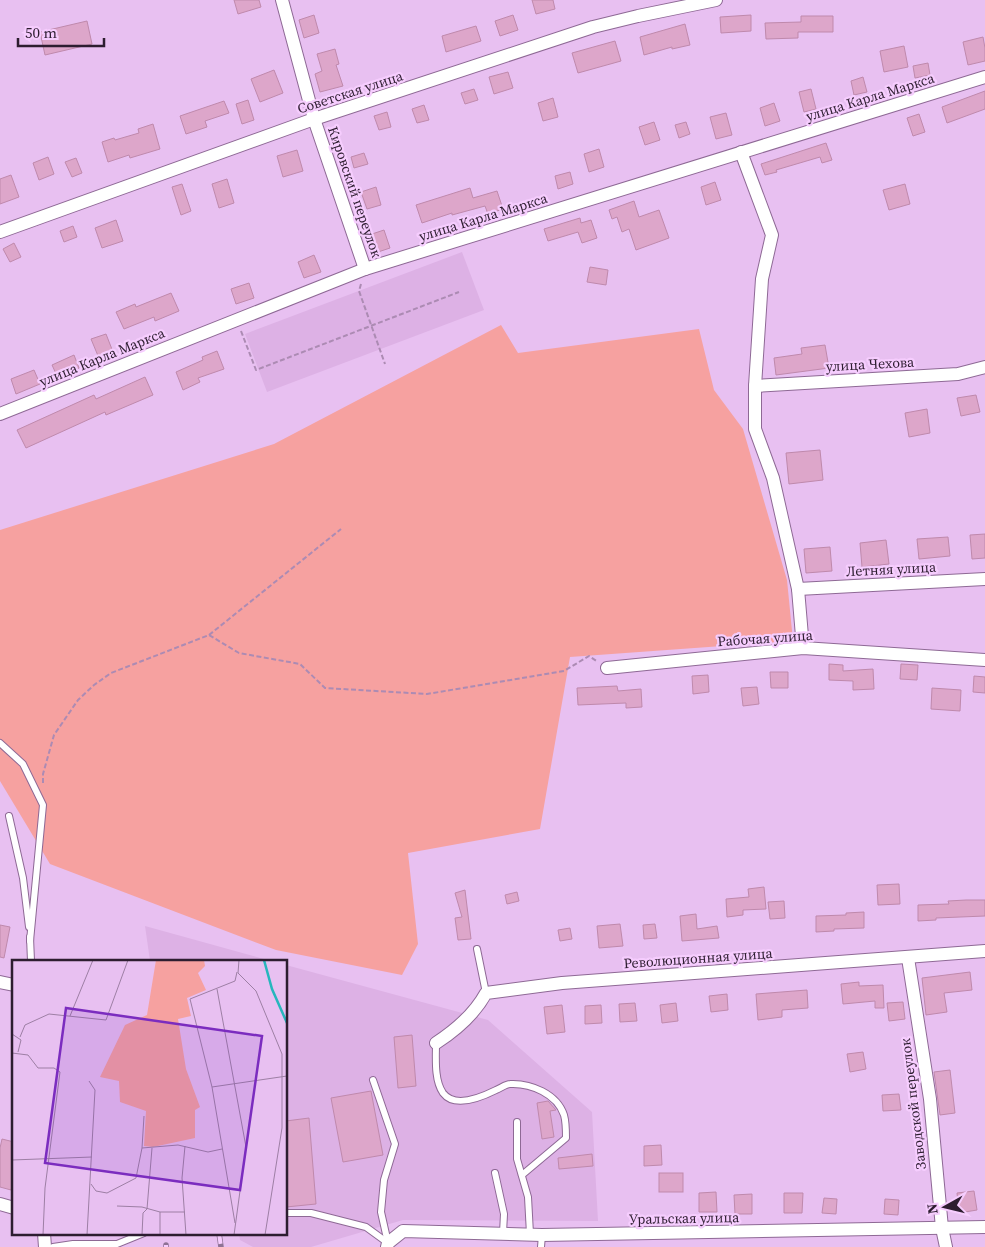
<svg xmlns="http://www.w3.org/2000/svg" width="985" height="1247" font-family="'Source Serif 4',serif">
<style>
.built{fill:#ddb1e5}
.green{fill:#f6a1a0}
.building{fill:#dda6ca;stroke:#bf89ac}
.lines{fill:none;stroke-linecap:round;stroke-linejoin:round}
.lane-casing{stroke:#8e6995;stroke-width:8}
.street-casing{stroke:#8e6995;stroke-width:14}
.path{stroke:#ac8bb3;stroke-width:2;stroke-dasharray:5 2.5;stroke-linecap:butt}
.lane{stroke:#fff;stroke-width:6}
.street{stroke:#fff;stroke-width:12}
.rail-casing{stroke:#8f7295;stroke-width:5.5}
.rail{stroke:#f6cdfe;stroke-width:4;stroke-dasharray:11;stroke-linecap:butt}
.labels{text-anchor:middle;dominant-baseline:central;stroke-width:4.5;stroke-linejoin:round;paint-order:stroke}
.street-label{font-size:14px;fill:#2d1d30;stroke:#f6cdfe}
.inset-river{fill:none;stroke:#27b6bd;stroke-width:2.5}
.inset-road{fill:none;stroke:#9d7fa4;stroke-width:1}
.view{fill:#7b2cbf;fill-opacity:0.15;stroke:#7b2cbf;stroke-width:2.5}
.inset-edge{fill:none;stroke:#2d1d30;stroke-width:2.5}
</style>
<rect width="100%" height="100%" fill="#e8c0f1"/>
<!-- built -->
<g class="built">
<polygon points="462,252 484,310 267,392 245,334"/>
<polygon points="145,926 271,961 150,961"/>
<polygon points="286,965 488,1020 592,1112 598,1221 403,1220 311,1247 253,1247 240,1240 239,1233 286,1233"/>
</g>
<!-- green -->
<polygon class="green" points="501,325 518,353 699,329 714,390 743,429 787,580 793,641 570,657 540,829 408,853 418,944 402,975 276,950 50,864 0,781 0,530 274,444"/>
<!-- building -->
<g class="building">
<polygon points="234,0 259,0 261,7 238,14"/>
<polygon points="532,0 553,0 555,9 536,14"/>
<polygon points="314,15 319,33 304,38 299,20"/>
<polygon points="513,15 518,30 500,36 495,21"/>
<polygon points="751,15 751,31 721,33 720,17"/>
<polygon points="801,16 833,16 833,32 798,32 798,38 766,39 765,23 801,22"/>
<polygon points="87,21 92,44 45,55 40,32"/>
<polygon points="685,24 690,45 672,49 672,47 644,55 640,37"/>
<polygon points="476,26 481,41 446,52 442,36"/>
<polygon points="983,37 985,48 985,61 968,65 963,42"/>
<polygon points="615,41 621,61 578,73 572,53"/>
<polygon points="904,46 908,67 884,72 880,51"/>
<polygon points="335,49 339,64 336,65 343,86 320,92 315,74 322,71 317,54"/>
<polygon points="928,63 930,75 915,78 913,66"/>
<polygon points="274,70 283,93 260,102 251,79"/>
<polygon points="508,72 513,88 494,94 489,77"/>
<polygon points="863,77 867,92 854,95 851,81"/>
<polygon points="474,89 478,100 465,104 461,93"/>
<polygon points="811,89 816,109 804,112 799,92"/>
<polygon points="985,91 985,109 947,123 942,107"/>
<polygon points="553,98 558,117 543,121 538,103"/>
<polygon points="248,100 254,120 242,124 236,104"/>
<polygon points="224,101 229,113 205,121 207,127 186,134 180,116"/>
<polygon points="774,103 780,121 765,126 760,108"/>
<polygon points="424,105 429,120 417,123 412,109"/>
<polygon points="387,112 391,127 379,130 374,116"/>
<polygon points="726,113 732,135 716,139 710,117"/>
<polygon points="919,114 925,132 913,136 907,118"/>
<polygon points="654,122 660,140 645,145 639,127"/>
<polygon points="686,122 690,134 679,138 675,125"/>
<polygon points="153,124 160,149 130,158 129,155 108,162 102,142 114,138 115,140 139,133 138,129"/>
<polygon points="826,143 832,160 822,163 820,157 776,170 777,172 765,175 761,164"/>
<polygon points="599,149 604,167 589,172 584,154"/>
<polygon points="297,150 303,171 283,177 277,156"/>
<polygon points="364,153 368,164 354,168 351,157"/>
<polygon points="48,157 54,174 39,180 33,163"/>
<polygon points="76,158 82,173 72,177 65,162"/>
<polygon points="570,172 573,184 558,189 555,176"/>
<polygon points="11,175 19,197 0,204 0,179"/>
<polygon points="227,179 234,203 219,208 212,184"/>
<polygon points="715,182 721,200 706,205 701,187"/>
<polygon points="182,184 191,211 181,215 172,187"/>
<polygon points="905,184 910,204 889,210 883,190"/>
<polygon points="376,187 381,205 367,209 361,192"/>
<polygon points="470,188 473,198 497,191 503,209 488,214 485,206 452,215 452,213 422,223 416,205"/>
<polygon points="634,201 639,217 659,210 669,238 636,250 629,229 622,232 617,217 612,219 609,210"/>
<polygon points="580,218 581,223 591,220 597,238 582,243 578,232 548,241 544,229"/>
<polygon points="116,220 123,241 102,248 95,228"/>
<polygon points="73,226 77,237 64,242 60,231"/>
<polygon points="384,230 390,248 375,253 369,235"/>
<polygon points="14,243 21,257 10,262 3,249"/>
<polygon points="314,255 321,272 304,278 298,262"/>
<polygon points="590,267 608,270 606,285 587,282"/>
<polygon points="249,283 254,298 236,304 231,289"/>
<polygon points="171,293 179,311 155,321 154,317 124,329 116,312 135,304 136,307"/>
<polygon points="106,334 115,357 101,363 91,339"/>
<polygon points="825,345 829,368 776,375 774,358 802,354 801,348"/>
<polygon points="217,351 224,369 198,378 200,382 183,390 176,372 203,360 202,357"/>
<polygon points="74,355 79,368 58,378 52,365"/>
<polygon points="34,370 40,384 16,394 11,379"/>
<polygon points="145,377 153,395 106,415 105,412 26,448 17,430 94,395 96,399"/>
<polygon points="976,395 980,412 961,416 957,398"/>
<polygon points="927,409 930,433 909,437 905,413"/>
<polygon points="820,450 823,480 789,484 786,453"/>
<polygon points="985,534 985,558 972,559 970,535"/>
<polygon points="948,537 950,556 919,559 917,539"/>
<polygon points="886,540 889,564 862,567 860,543"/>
<polygon points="830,547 832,571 806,573 804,549"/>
<polygon points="829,664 843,665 843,671 873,669 874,689 853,690 853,681 829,680"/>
<polygon points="901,664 918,665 917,680 900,679"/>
<polygon points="770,672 788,672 788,688 771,688"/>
<polygon points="708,675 709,692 693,694 692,676"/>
<polygon points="974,676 985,677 985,693 973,692"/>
<polygon points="617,686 618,691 641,689 642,707 626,708 626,703 578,705 577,688"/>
<polygon points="757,687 759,704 743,706 741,688"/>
<polygon points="932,688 961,690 960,711 931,709"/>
<polygon points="899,884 900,904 878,905 877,885"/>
<polygon points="764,887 766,909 743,910 743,915 727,917 726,899 749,897 748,889"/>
<polygon points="465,890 471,939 458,940 455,918 462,917 455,893"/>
<polygon points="517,892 519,901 507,904 505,895"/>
<polygon points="966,900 985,900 985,916 936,918 936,920 918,921 918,905 949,904 948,901"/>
<polygon points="784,901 785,918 770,919 768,902"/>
<polygon points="864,912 864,928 834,929 834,931 816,932 816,916 846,915 846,913"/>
<polygon points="696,914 697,929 717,926 719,938 682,941 680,916"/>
<polygon points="620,924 623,946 599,948 597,926"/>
<polygon points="655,924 657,938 644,939 643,925"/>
<polygon points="0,925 10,927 4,958 0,957"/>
<polygon points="570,928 572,939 560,941 558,930"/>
<polygon points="970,972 972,990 944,993 947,1012 926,1015 922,978"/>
<polygon points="859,982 859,986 883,985 884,1008 875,1008 875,1001 843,1004 841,984"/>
<polygon points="807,990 808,1008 782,1010 782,1017 758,1020 756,994"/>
<polygon points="727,994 728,1010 711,1012 709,996"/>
<polygon points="903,1002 905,1019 889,1021 887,1003"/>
<polygon points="635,1003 637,1021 620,1022 619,1004"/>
<polygon points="676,1003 678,1021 662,1023 660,1005"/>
<polygon points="562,1005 565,1032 547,1034 544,1007"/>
<polygon points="601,1005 602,1023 585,1024 585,1006"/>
<polygon points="412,1035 416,1086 398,1088 394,1037"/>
<polygon points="863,1052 866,1069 850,1072 847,1054"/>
<polygon points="950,1070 955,1113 940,1115 934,1072"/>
<polygon points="371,1091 383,1155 343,1162 331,1098"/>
<polygon points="899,1094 901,1110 883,1111 882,1095"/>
<polygon points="548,1101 556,1110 550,1111 554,1137 542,1139 537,1103"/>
<polygon points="309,1118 316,1204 286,1207 286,1121"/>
<polygon points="2,1139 14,1142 14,1179 11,1190 0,1187 0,1148"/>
<polygon points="661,1145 662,1165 644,1166 644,1146"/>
<polygon points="592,1154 593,1166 559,1169 558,1158"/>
<rect x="659" y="1173" width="24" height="19"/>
<polygon points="974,1191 977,1210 959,1213 957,1193"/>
<polygon points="716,1192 717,1212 699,1212 699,1193"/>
<polygon points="784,1193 803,1193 802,1213 784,1213"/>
<polygon points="752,1194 752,1214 735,1214 734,1195"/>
<polygon points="824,1198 837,1199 836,1214 822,1213"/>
<polygon points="885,1199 899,1200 898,1215 884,1214"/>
</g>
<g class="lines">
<!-- lane casing -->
<g class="lane-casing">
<g id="lane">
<polyline points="0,743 23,764 43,805 30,941"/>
<polyline points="9,816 23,878 29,927"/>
<polyline points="30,937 31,961"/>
<polyline points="477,949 486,993"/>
<path d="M436 1043C436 1058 434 1080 443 1093 455 1109 482 1097 496 1090 501 1088 506 1084 510 1084 531 1083 557 1094 564 1115 566 1122 566 1130 566 1138L522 1175"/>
<polyline points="373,1080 395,1144 384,1180 381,1212 388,1243"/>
<polyline points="517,1122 517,1159 528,1197 530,1234"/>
<polyline points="495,1173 504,1214 503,1233"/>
<polyline points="286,1213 311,1213 366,1227 388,1243"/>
<polyline points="53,1247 73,1244 117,1244 144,1233"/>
<polyline points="541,1247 542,1235"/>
</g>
</g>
<!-- street casing -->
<g class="street-casing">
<g id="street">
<polyline points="282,0 314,119 365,269"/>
<polyline points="741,152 772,235 762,279 755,386 755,429 773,478 798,589 803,648"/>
<polyline points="0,232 314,119 593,27 638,16 716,0"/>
<polyline points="755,386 958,374 985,367"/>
<polyline points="0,414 365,269 985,77"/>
<polyline points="798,589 985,579"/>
<polyline points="607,668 803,648 985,660"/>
<polyline points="908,958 930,1099 942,1228 946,1247"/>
<polyline points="0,982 14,985"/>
<path d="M436 1043C456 1030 474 1015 486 993L562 983 985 951"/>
<polyline points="0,1204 14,1208"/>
<polyline points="44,1233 45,1247"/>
<polyline points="387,1247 388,1243 403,1231 542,1235 985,1227"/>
</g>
</g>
<!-- path -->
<g class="path">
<polyline points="361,284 359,291 385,364"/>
<polyline points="241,331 256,370 459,292"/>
<polyline points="209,635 341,529"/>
<polyline points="43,783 43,774 54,735 78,700 94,685 111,673 209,635 239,653 300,664 325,688 427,694 564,671 589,656 598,662"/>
</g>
<!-- lane -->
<use href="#lane" class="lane"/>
<!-- street -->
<use href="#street" class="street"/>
<!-- rail casing -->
<g class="rail-casing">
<g id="rail">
<polyline points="219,1233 221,1247"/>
<polyline points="166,1245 166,1247"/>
</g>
</g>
<!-- rail -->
<use href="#rail" class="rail"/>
</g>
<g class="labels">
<!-- street labels -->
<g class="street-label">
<text transform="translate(350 92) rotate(-18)">Советская улица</text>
<text transform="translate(870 97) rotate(-17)">улица Карла Маркса</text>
<text transform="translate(355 192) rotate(71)">Кировский переулок</text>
<text transform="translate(483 217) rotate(-17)">улица Карла Маркса</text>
<text transform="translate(102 357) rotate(-22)">улица Карла Маркса</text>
<text transform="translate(870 364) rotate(-3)">улица Чехова</text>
<text transform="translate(891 569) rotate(-3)">Летняя улица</text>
<text transform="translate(765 638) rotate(-4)">Рабочая улица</text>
<text transform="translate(698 958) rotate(-4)">Революционная улица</text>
<text transform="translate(913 1104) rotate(-97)">Заводской переулок</text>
<text transform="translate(684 1218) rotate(-1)">Уральская улица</text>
</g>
</g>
<!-- overview -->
<g transform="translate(12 960)">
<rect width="275" height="275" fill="#e8c0f1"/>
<path d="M144 0H192L193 6 186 13 194 30 175 38 179 56 166 59 174 109 188 147 183 150V178L141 187 132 186 134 151 108 142 107 121 88 117 113 65 135 55Z" fill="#f6a1a0"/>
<path class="inset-river" d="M252 0 260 29 275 63"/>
<path class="inset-road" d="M227 0 226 13 244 31 270 94V168L253 275M205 29 234 187 222 275M58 56 81 0M0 74 9 80 6 92M8 77 13 65 37 54 94 60 116 0M0 93 16 95 26 108H42L48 112 33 228 31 275M200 127 275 116M173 186 170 218 174 275M130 188 166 185 196 192 210 189M0 200 80 197M79 224 84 231 95 233 124 218 130 188 132 156M105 246 130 247 148 252H173M135 249 140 188M223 263 200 127 178 39 223 21 225 12M75 275 83 130 77 121M130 275 131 253 135 249M148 275V252"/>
<path class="view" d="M54 48 250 76 228 230 33 203Z"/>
<rect width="275" height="275" class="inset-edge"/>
</g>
<!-- north arrow -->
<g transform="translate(945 1207) rotate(262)" stroke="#f6cdfe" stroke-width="4" paint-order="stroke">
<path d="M0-4L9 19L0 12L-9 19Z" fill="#2d1d30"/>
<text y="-8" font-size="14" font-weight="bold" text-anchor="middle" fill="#2d1d30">N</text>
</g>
<!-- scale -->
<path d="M18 38v8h86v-8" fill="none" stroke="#2d1d30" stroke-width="2.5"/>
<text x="25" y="38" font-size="15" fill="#2d1d30" stroke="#f6cdfe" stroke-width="4" paint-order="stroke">50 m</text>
</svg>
